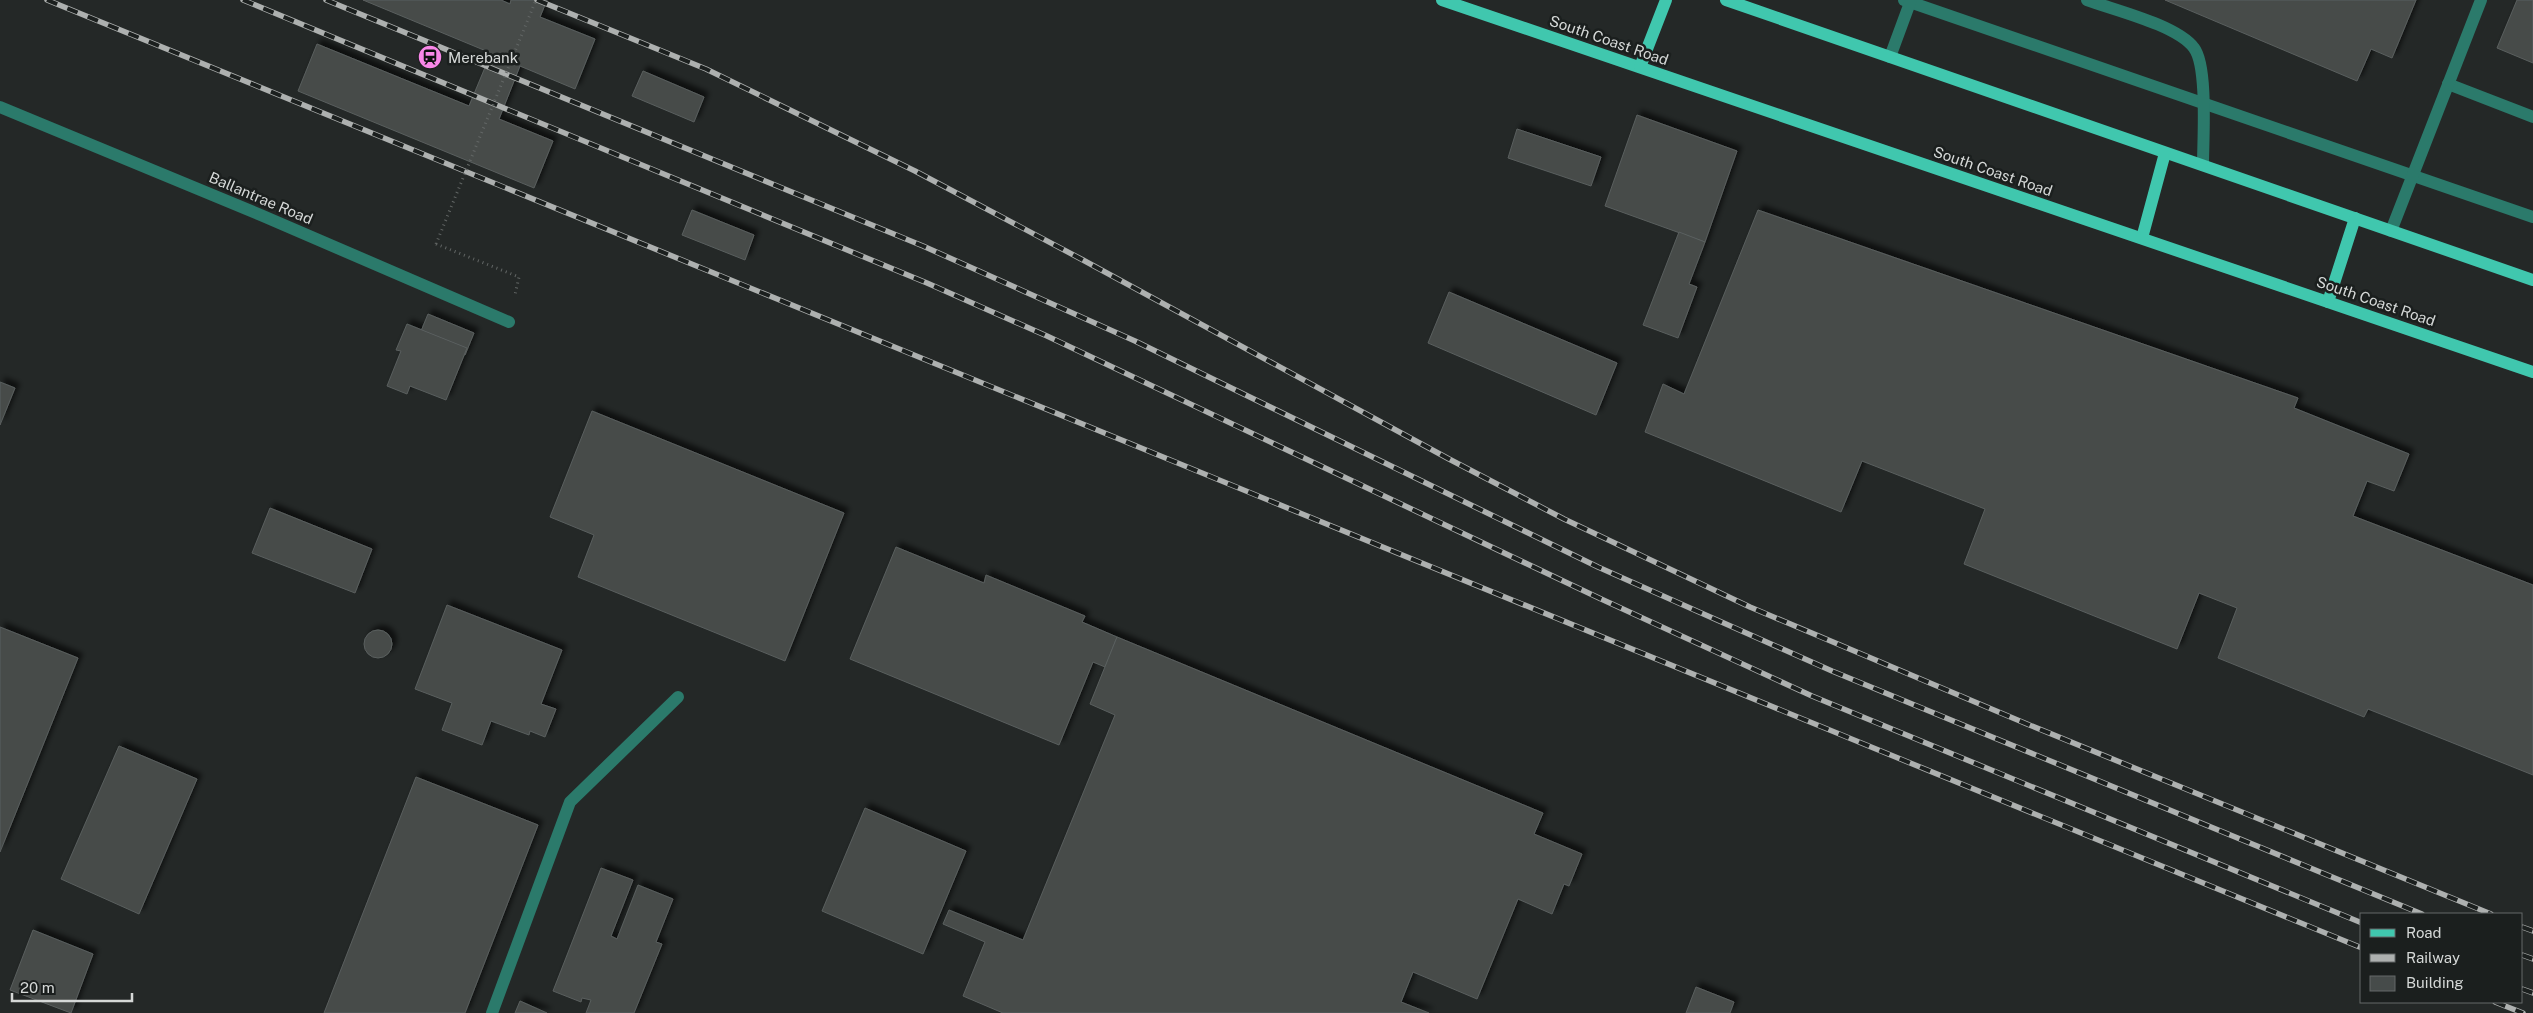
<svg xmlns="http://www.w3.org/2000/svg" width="2533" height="1013" font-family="'Public Sans',sans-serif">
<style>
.building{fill:#464b4a;stroke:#5a5f5e;filter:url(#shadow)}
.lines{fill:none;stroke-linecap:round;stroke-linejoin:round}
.path{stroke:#626665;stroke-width:3;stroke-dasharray:1 4;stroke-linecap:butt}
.minor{stroke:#2b7a6b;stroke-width:12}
.major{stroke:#40c7ae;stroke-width:12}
.rail-casing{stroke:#adb0af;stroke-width:5.5}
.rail{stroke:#1b1f1e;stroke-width:4;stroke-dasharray:11;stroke-linecap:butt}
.path-bridge{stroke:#626665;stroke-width:3;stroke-dasharray:1 4;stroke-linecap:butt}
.labels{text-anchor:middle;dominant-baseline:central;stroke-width:5;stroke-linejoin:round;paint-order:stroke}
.street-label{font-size:15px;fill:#d5d8d7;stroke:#1b1f1e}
.poi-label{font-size:15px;fill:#d5d8d7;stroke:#1b1f1e;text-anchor:start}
</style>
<defs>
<filter id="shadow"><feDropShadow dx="4.5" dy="-4.5" stdDeviation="2.5" flood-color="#0009"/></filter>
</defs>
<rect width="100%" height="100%" fill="#242827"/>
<!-- building -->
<g class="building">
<polygon points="363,0 501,0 510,4 511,0 547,0 540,17 595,39 575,89 520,66 499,119 553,141 534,188 298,91 317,44 469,106 491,53"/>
<polygon points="2165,0 2416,0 2392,58 2371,49 2357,81"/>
<polygon points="2517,0 2533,0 2533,63 2497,48"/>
<polygon points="643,71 704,97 694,122 632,96"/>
<polygon points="1637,115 1737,151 1705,242 1605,206"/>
<polygon points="1517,129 1601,157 1591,186 1508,158"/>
<polygon points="692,210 754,235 745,260 682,235"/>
<polygon points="1758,210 2298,398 2294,408 2409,454 2394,491 2367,481 2353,516 2533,585 2533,775 2368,709 2364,717 2218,658 2237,608 2199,593 2177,649 1964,564 1985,509 1862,461 1841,512 1645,432 1663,384 1684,394"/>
<polygon points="1679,232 1705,242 1689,284 1697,287 1678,338 1643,325"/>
<polygon points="1449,292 1617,363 1596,415 1428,343"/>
<polygon points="428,314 474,333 465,355 419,336"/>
<polygon points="407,324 467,348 446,400 410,386 407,394 387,386 401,351 396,350"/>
<polygon points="0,382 15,388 0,425"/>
<polygon points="592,411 844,513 785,661 578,577 594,535 550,517"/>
<polygon points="270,508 372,549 355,593 252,553"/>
<polygon points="896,547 984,583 986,575 1085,616 1082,622 1117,637 1105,667 1093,662 1059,745 850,659"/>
<polygon points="447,605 562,650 541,704 556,709 545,737 530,731 529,735 491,721 482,745 442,730 452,703 415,689"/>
<polygon points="0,627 78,658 0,852"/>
<circle cx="378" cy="644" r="14"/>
<polygon points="1117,637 1543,813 1534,834 1582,854 1569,886 1564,884 1552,914 1518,899 1477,999 1413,972 1401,1002 1429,1013 1003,1013 963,996 985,942 943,924 949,910 1023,940 1115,715 1090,704"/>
<polygon points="119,746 197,779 139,914 61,879"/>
<polygon points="416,777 538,825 465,1013 324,1013"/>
<polygon points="865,808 966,851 923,954 822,911"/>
<polygon points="601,868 633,880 611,936 617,939 638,885 673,899 656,942 662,944 634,1013 586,1013 591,1000 582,998 581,1002 553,991"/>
<polygon points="33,930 93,954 71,1013 10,990"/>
<polygon points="1696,987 1734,1002 1730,1013 1686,1013"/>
<polygon points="520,1001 547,1013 515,1013"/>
</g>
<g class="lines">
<!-- path -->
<polyline class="path" points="436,244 519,277 515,295"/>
<!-- minor -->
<g class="minor">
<polyline points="1904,0 2533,217"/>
<path d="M2087 0C2114 10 2177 25 2194 48 2208 66 2203 140 2203 165"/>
<polyline points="1890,57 1911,0"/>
<polyline points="2448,84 2533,117"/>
<polyline points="0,107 263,216 509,322"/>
<polyline points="2391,231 2481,0"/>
<polyline points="492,1013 570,802 678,697"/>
</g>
<!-- major -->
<g class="major">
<polyline points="1442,0 2533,372"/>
<polyline points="1726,0 2533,280"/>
<polyline points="1640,67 1666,0"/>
<polyline points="2142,238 2165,153"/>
<polyline points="2328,302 2355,218"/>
</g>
<!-- rail casing -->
<g class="rail-casing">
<g id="rail">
<polyline points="47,0 2362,948"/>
<polyline points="243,0 927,283 1047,336 1599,598 1812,696 2362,923"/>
<polyline points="326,0 923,246 1135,341 1598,567 1708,616 1832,671 2422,914"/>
<polyline points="537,0 706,69 915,171 1083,260 1449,459 1564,519 1750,607 2027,724 2491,914"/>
<polyline points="2522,927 2533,931"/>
<polyline points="2522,955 2533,959"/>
<polyline points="2522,989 2533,993"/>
<polyline points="2495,1002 2523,1013"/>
</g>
</g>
<!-- rail -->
<use href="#rail" class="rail"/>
<!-- path-bridge -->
<polyline class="path-bridge" points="436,244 536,0"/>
</g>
<!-- icons -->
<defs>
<g id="station-disc" transform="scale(1.25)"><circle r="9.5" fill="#f987e8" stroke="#1b1f1e"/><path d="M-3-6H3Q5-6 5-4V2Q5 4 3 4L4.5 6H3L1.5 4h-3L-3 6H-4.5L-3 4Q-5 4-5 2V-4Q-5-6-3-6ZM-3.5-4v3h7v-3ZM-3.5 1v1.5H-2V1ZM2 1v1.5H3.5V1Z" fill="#111"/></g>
</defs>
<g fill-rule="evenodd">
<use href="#station-disc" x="430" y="57"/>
</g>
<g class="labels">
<!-- street labels -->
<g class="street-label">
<text transform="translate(1609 40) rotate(19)">South Coast Road</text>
<text transform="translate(1993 171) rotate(19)">South Coast Road</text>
<text transform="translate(261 198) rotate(23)">Ballantrae Road</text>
<text transform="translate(2376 301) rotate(19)">South Coast Road</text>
</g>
<!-- poi labels -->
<g class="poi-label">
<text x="448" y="57">Merebank</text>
</g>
</g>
<!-- legend -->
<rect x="2360" y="913" width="162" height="90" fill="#1b1f1e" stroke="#656968"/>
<rect x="2370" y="929" width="25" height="8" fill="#40c7ae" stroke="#656968"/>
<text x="2406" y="938" font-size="15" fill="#d5d8d7">Road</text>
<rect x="2370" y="954" width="25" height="8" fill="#adb0af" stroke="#656968"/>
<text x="2406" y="963" font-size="15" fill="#d5d8d7">Railway</text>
<rect x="2370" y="976" width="25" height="15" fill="#464b4a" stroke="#656968"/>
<text x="2406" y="988" font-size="15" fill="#d5d8d7">Building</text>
<!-- scale -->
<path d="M12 993v8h120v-8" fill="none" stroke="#d5d8d7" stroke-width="2.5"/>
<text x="20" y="993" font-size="15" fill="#d5d8d7" stroke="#1b1f1e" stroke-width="4" paint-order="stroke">20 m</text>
</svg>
